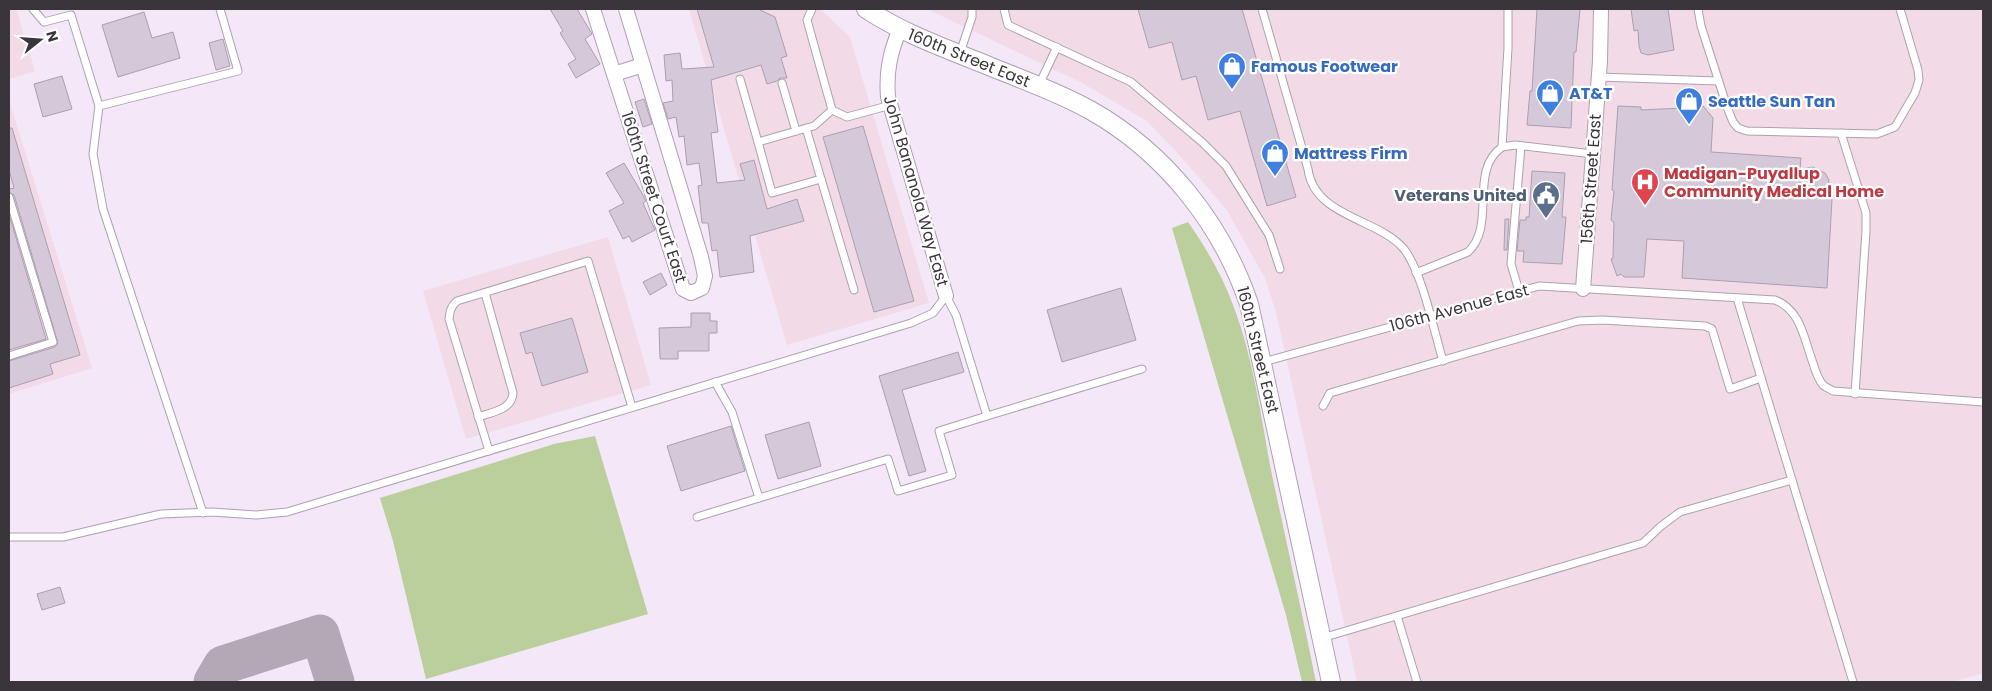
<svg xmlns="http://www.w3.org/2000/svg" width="1992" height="691" font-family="Poppins,sans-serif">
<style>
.commercial{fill:#f2dbe6}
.green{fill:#bbcf9d}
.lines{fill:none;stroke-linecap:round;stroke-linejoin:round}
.taxiway{stroke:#b3a8b6;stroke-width:39}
.building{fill:#d5c9d9;stroke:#ab9faf}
.service-casing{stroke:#ada1b1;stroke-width:9}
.minor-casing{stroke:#ada1b1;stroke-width:16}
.tertiary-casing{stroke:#ada1b1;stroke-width:20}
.service{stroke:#fff;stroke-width:7}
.minor{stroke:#fff;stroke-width:14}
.tertiary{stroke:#fff;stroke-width:18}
.labels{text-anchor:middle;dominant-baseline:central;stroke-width:4.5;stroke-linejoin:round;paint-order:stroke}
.street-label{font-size:16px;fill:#3a353b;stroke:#fff}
.shop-label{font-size:16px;font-weight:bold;fill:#366cbe;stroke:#fff;text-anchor:start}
.health-label{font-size:16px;font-weight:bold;fill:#be3a42;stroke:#fff;text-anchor:start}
.service-label{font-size:16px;font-weight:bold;fill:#4e5e75;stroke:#fff;text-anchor:end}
</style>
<rect width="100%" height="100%" fill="#f4e7f8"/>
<!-- commercial -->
<g class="commercial">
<polygon points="9,9 16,9 35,71 9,79"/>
<polygon points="689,9 820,9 850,37 929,303 787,345"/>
<polygon points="927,9 1983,9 1983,673 1953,682 1357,682 1276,312 1265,278 1226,209 1182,158 1147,121 1082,83"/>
<polygon points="9,100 92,368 9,394"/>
<polygon points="608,237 651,385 466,439 423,291"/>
</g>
<!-- green -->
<g class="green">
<path d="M1188 222C1206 248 1222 275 1233 305 1254 359 1261 418 1272 475 1287 544 1302 613 1316 682H1302L1286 615 1172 228Z"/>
<polygon points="595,436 648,614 426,679 393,541 380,498 554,444"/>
</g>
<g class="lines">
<!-- taxiway -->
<polyline class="taxiway" points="213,682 223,665 320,634 335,682"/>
</g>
<!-- building -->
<g class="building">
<polygon points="550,9 577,9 591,32 592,34 585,39 600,64 576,78 568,64 576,59 560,33 563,31"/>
<polygon points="697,9 758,9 775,17 787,56 781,58 787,78 780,78 777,81 767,84 761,65 711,80 718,132 711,133 717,183 745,180 740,164 754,160 767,209 797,199 804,221 750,236 754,272 720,277 717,250 712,251 708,223 702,223 698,186 702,185 699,163 687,165 684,136 679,137 676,117 668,119 663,103 673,101 672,80 666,81 664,55 680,53 682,69 714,67"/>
<polygon points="1138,9 1242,9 1296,197 1267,206 1240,111 1208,120 1196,76 1182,80 1172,42 1149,48"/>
<polygon points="1537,9 1580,9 1576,52 1574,52 1571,128 1527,125 1530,91 1532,91"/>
<polygon points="1631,9 1668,9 1674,50 1648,55 1641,53 1639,46 1638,30 1634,31"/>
<polygon points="144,12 152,38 173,32 180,58 118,77 102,25"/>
<polygon points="223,39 230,66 216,70 209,43"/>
<polygon points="62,76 72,109 43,117 34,84"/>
<polygon points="644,99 652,124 643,127 635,102"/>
<polygon points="1684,105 1703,106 1713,118 1711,152 1801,158 1800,169 1813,167 1825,173 1829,180 1827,197 1832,199 1827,288 1682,278 1684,241 1647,239 1644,277 1624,277 1621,274 1617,276 1611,259 1613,258 1614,222 1611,220 1614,191 1612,190 1618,106 1641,107 1641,110 1683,108"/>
<polygon points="863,126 914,301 874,312 823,137"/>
<polygon points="9,128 12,128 80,355 50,364 53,374 9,388 9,361 55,347 58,343 14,195 9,192 9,189 14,188 9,170"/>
<polygon points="624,163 643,195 646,201 643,203 655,230 632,242 629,236 623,239 609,211 624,203 606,173"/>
<polygon points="1532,171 1565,173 1562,217 1566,217 1562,264 1523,262 1524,251 1517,251 1520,220 1526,220 1526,217 1529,217"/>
<polygon points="9,214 46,339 9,350"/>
<polygon points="1505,219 1509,219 1507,250 1504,250"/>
<polygon points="661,273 667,285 650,295 643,282"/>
<polygon points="1121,288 1136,340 1062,362 1047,310"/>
<polygon points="691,313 710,313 710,321 717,321 717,333 709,333 709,351 678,351 678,359 660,359 659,328 691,327"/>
<polygon points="572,318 588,372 542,386 532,352 526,354 520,333"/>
<polygon points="958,352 964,372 902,390 926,471 909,476 879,376"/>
<polygon points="809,422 821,466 778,479 765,435"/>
<polygon points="731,426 745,471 681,491 667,446"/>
<polygon points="60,587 65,603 42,610 37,594"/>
</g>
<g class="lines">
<!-- service casing -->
<g class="service-casing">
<g id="service">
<polyline points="33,9 44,22 71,15 99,106 93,154 103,209 203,513"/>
<polyline points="812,9 807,20 832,110 847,117 891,105"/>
<polyline points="1004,9 1008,25 1131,82 1203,143 1226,166 1269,235 1280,269"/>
<path d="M1262 9 1308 169C1314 217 1378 218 1404 249 1422 272 1434 331 1443 361"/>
<polyline points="1698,9 1701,26 1727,107 1733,122 1738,128 1747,131 1877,134 1895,127 1915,93 1919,80 1918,70 1900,9"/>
<polyline points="960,53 972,17 972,9"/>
<polyline points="1599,77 1718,81"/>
<polyline points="740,79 758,142"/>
<polyline points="782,83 796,131"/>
<polyline points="1039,85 1057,47"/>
<polyline points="99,106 238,71 220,9"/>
<polyline points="806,128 821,179 772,193 758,142 814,126 832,110"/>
<polyline points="1841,133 1866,213 1866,231 1855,394"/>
<polyline points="1502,147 1515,145 1593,154"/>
<polyline points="821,179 854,290"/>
<polyline points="9,197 53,342 9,356"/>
<path d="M1416 273 1468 252C1497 225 1468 171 1502 147L1508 48V9"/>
<polyline points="1519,291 1511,264 1521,146"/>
<polyline points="1737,298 1853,682"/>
<path d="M1263 362 1539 286 1775 300C1801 310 1804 339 1813 363 1815 370 1818 379 1823 385 1825 387 1830 389 1833 391L1983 402"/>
<polyline points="715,382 732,412 759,498 888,459 898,491 952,475 939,431 987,416"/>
<polyline points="1323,406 1330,393 1578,321 1602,320 1705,326 1712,329 1730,389 1761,378"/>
<path d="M478 417C492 412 512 410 513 393L485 293"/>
<path d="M489 451 449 319C450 311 451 306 457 301L588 261 632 407"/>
<polyline points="697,517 759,498"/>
<polyline points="9,537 63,537 161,514 212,512 256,515 287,512 911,323 933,313 946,296 956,315 987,416 1142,369"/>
<polyline points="1397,616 1417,682"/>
<polyline points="1322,638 1643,543 1661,526 1680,512 1792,480"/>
</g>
</g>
<!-- minor casing -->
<g class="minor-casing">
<g id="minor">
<polyline points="593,9 683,289 691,293 702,288 705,276 701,257 626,9"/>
<path d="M900 29C890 52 886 72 888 97L946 296"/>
<polyline points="614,74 643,65"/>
<polyline points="1583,289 1600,61 1601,9"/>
</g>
</g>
<!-- tertiary casing -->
<g class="tertiary-casing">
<path id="tertiary" d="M866 9C904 34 947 49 989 66 1023 80 1058 92 1090 110 1165 152 1222 224 1249 304L1331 682"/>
</g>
<!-- service -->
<use href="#service" class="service"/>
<!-- minor -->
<use href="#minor" class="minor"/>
<!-- tertiary -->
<use href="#tertiary" class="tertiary"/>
</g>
<!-- icons -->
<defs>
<g id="shop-pin" transform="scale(1.4375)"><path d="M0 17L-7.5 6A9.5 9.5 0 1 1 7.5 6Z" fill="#3f7fe0" stroke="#fff"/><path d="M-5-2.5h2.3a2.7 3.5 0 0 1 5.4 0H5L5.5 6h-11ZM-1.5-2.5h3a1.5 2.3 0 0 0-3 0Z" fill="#fff"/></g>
<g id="hospital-pin" transform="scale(1.4375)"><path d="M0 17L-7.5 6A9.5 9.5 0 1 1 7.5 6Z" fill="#e0444e" stroke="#fff"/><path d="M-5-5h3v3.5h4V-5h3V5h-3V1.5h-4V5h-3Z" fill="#fff"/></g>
<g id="civic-pin" transform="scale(1.4375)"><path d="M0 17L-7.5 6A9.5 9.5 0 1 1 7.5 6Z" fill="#5c6f8a" stroke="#fff"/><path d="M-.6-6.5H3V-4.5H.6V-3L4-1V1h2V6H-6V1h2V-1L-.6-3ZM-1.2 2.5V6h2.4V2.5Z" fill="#fff"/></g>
</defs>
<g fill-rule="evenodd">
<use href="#shop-pin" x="1232" y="66"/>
<use href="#shop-pin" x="1550" y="93"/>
<use href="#shop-pin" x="1689" y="101"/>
<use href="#shop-pin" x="1275" y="153"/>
<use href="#hospital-pin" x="1645" y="182"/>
<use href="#civic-pin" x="1546" y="195"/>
</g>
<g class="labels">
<!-- street labels -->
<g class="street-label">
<text transform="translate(969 58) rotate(22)">160th Street East</text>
<text transform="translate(1591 179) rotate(-86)">156th Street East</text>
<text transform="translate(916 191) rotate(74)">John Bananola Way East</text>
<text transform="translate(654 197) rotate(72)">160th Street Court East</text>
<text transform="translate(1459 308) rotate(-15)">106th Avenue East</text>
<text transform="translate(1258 350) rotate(76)">160th Street East</text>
</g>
<!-- shop labels -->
<g class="shop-label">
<text x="1251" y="66">Famous Footwear</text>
<text x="1569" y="93">AT&amp;T</text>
<text x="1708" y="101">Seattle Sun Tan</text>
<text x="1294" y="153">Mattress Firm</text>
</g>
<!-- health labels -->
<g class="health-label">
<text x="1664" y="173">Madigan-Puyallup<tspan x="1664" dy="18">Community Medical Home</tspan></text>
</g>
<!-- service labels -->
<g class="service-label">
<text x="1527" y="195">Veterans United</text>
</g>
</g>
<!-- border -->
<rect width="1992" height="691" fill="none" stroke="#3a353b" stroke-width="20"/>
<!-- north arrow -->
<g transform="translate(40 40) rotate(73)" stroke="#ffffff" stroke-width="4" paint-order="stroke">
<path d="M0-4L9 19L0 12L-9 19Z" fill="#3a353b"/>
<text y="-8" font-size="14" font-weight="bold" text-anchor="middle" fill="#3a353b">N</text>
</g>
</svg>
